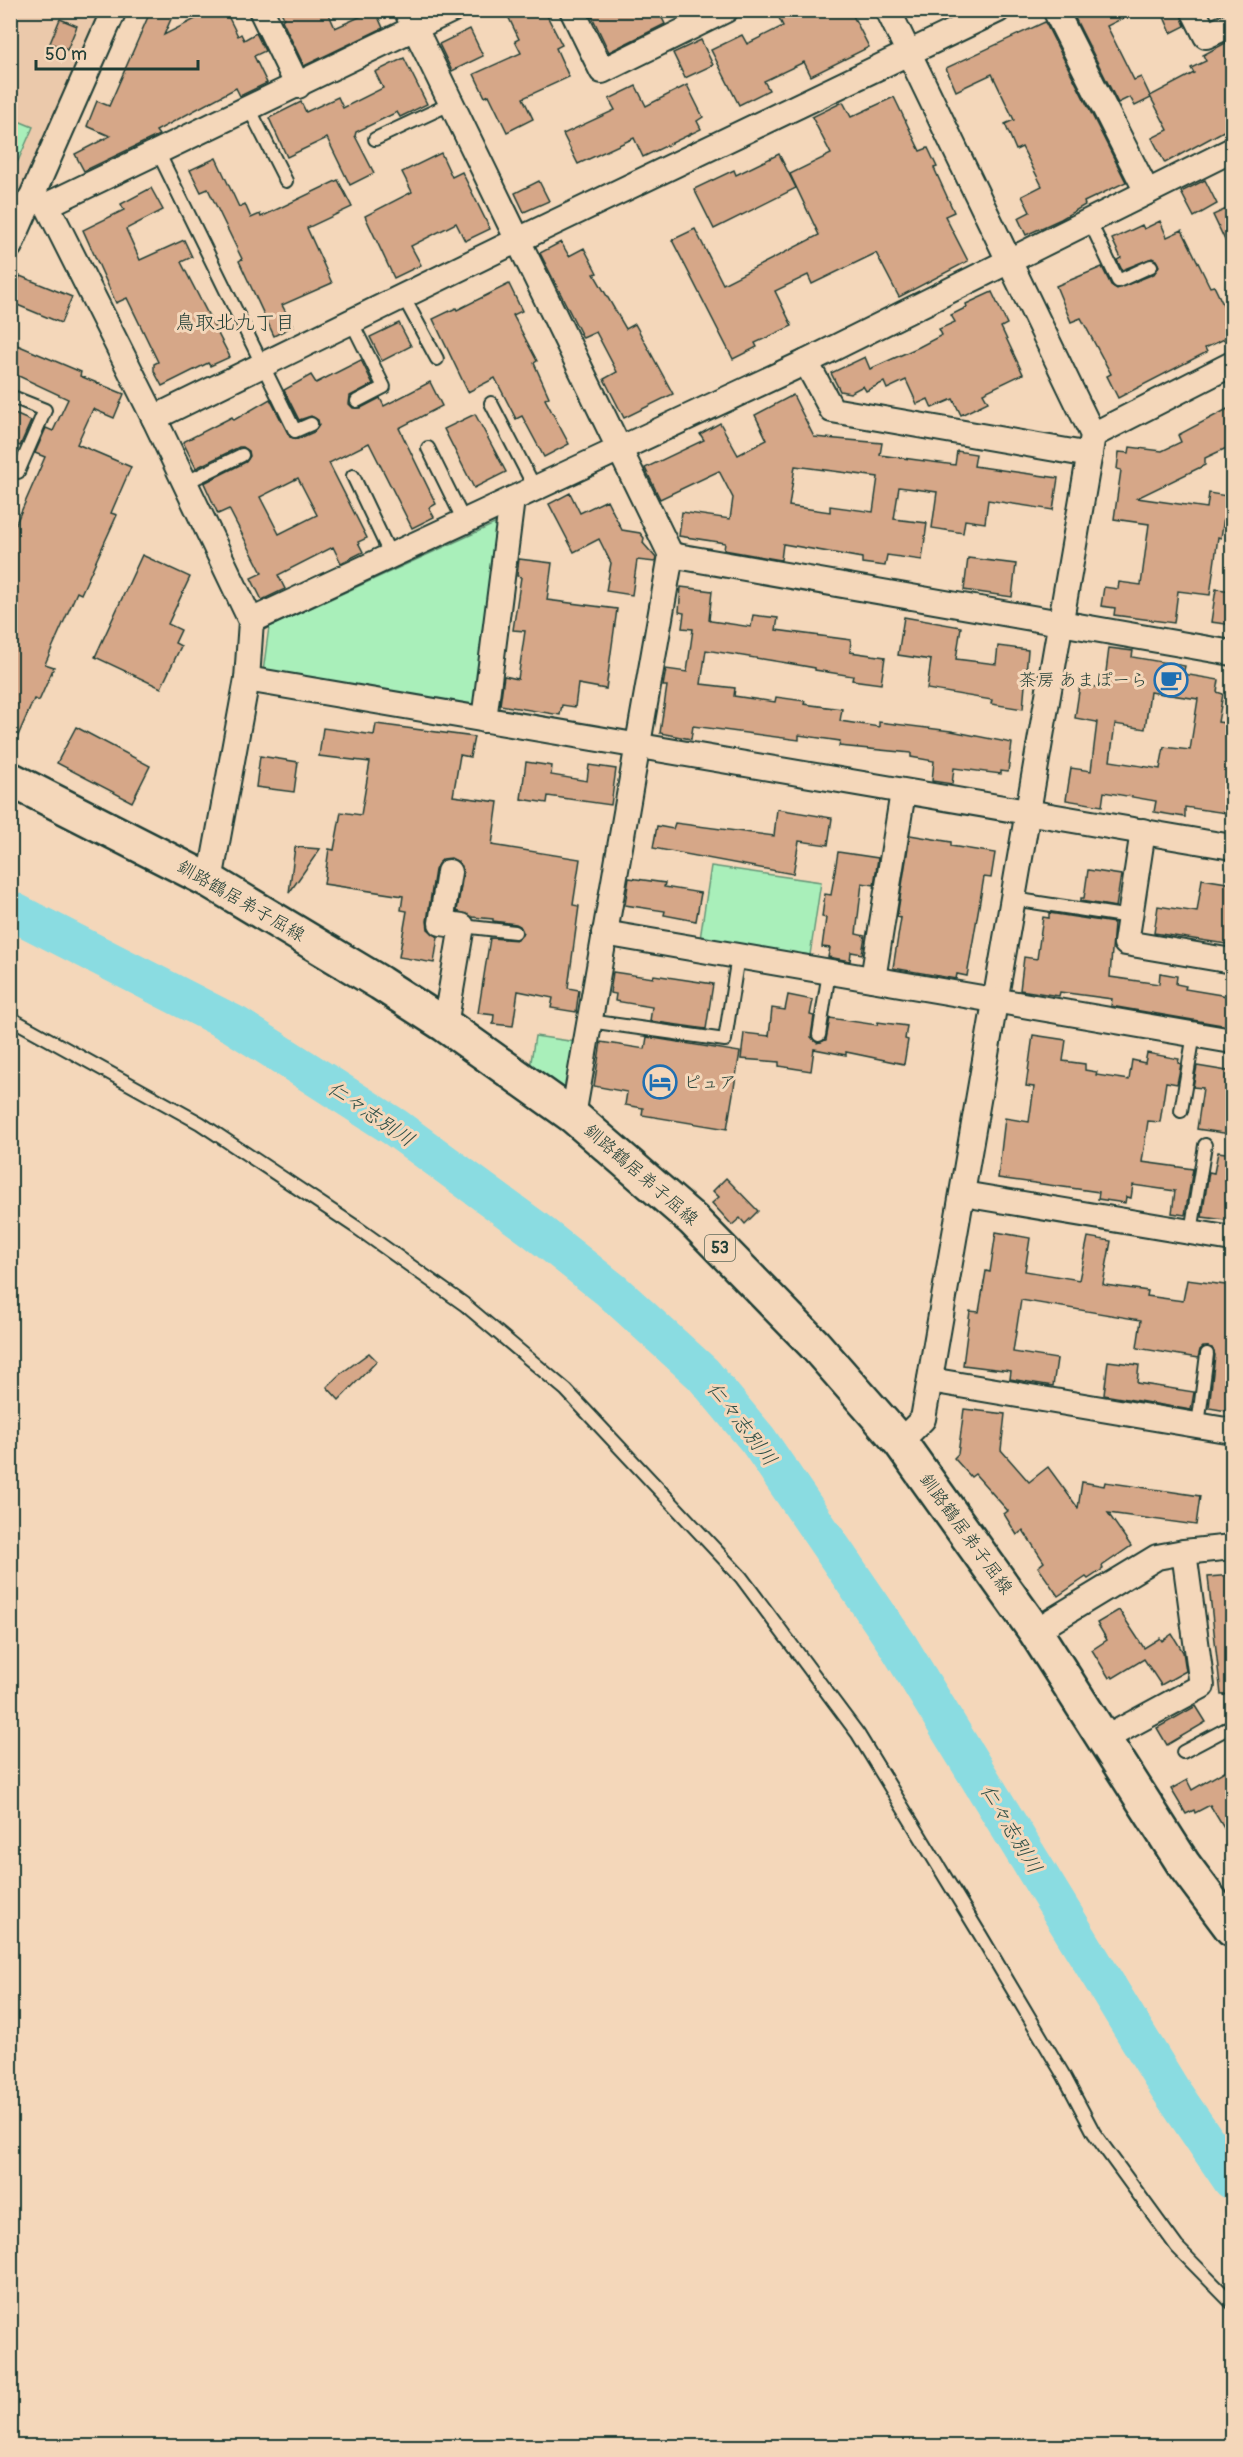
<svg xmlns="http://www.w3.org/2000/svg" width="1243" height="2457" font-family="Pangolin,'Klee One',sans-serif">
<style>
.built{fill:#ebc9ab}
.green{fill:#a9efba;stroke:#649677;stroke-width:1.5}
.lines{fill:none;stroke-linecap:round;stroke-linejoin:round}
.river{stroke:#8adce1;stroke-width:39}
.building{fill:#d6a788;stroke:#1f3d34;stroke-width:1.5;fill-rule:evenodd}
.lane-casing{stroke:#1f3d34;stroke-width:16}
.street-casing{stroke:#1f3d34;stroke-width:28}
.primary-casing{stroke:#1f3d34;stroke-width:38}
.lane{stroke:#f4d7ba;stroke-width:12}
.street{stroke:#f4d7ba;stroke-width:24}
.primary{stroke:#f4d7ba;stroke-width:33}
.labels{text-anchor:middle;dominant-baseline:central;stroke-width:6;stroke-linejoin:round;paint-order:stroke}
.shield{fill:#f4d7ba;stroke:#5f6b5c;stroke-width:1.5}
.shield-label{font-size:16px;font-weight:bold;fill:#1f3d34}
.poi-label{font-size:18px;fill:#1f3d34;stroke:#f4d7ba;text-anchor:end}
.street-label{font-size:18px;fill:#1f3d34;stroke:#f4d7ba}
.neighbourhood-label{font-size:20px;fill:#1f3d34;stroke:#f4d7ba}
.water-label{font-size:20px;font-style:italic;fill:#2a4d45;stroke:#f4d7ba}
</style>
<rect width="100%" height="100%" fill="#f4d7ba"/>
<filter id="ink" filterUnits="userSpaceOnUse"><feTurbulence type="fractalNoise" baseFrequency=".0167" numOctaves="2"/><feDisplacementMap in="SourceGraphic" scale="12" xChannelSelector="R" yChannelSelector="G"/><feConvolveMatrix kernelMatrix="1 2 1 2 8 2 1 2 1" color-interpolation-filters="sRGB"/></filter>
<g filter="url(#ink)">
<!-- built -->
<polygon class="built" points="11,11 99,11 11,212"/>
<!-- green -->
<g class="green">
<polygon points="11,118 33,127 11,177"/>
<polygon points="503,520 478,709 263,672 269,627"/>
<polygon points="711,866 821,882 810,955 700,939"/>
<polygon points="535,1036 576,1042 567,1097 530,1068"/>
</g>
<g class="lines">
<!-- river -->
<polyline class="river" points="10,910 235,1025 396,1128 534,1229 611,1290 703,1374 758,1440 898,1645 1170,2089 1232,2180"/>
</g>
<!-- building -->
<g class="building">
<polygon points="151,10 175,10 164,35 213,10 225,10 238,36 241,34 244,40 256,33 265,51 254,56 267,83 240,96 236,88 156,131 159,135 84,171 75,154 110,136 87,126 97,101 109,106"/>
<polygon points="280,10 327,10 335,28 375,10 383,28 304,66 282,20 284,18"/>
<polygon points="505,10 544,10 562,45 556,48 569,77 523,98 533,119 507,132 489,95 485,97 474,74 521,53 515,41 519,39"/>
<polygon points="589,10 658,10 665,24 609,52"/>
<polygon points="775,10 850,10 869,47 811,76 804,62 764,81 769,90 739,105 711,50 742,35 747,44 783,26"/>
<polygon points="1081,10 1139,10 1107,26 1134,80 1141,77 1151,98 1135,106 1130,97 1118,103 1073,14"/>
<polygon points="1161,10 1179,10 1185,26 1171,33"/>
<polygon points="60,19 77,26 67,50 50,43"/>
<polygon points="1045,22 1126,182 1084,202 1085,205 1061,219 1026,235 1018,218 1030,212 1022,196 1042,186 1022,147 1016,150 1005,124 1014,120 992,74 956,91 946,68"/>
<polygon points="470,29 483,56 452,71 439,44"/>
<polygon points="1233,39 1233,126 1165,163 1152,138 1168,130 1150,96 1194,73 1191,68 1206,61 1203,55"/>
<polygon points="701,40 713,65 685,78 673,53"/>
<polygon points="404,58 427,104 400,117 397,112 356,132 355,136 374,173 350,185 327,138 287,157 269,118 301,102 306,112 338,97 343,108 383,88 375,72"/>
<polygon points="687,85 703,117 697,121 701,129 643,157 634,138 578,164 563,134 615,110 609,99 636,86 646,106"/>
<polygon points="894,97 920,151 928,148 937,167 934,168 954,212 945,216 968,261 899,297 876,253 812,284 808,275 775,291 792,326 755,343 757,347 733,359 672,240 695,229 723,284 819,235 790,174 831,154 812,117 843,102 851,117"/>
<polygon points="441,153 452,177 462,172 490,229 465,241 456,223 411,246 421,265 394,278 365,216 412,192 402,172"/>
<polygon points="779,154 796,188 714,229 694,189 734,170 736,175"/>
<polygon points="216,158 239,207 245,204 251,218 260,214 261,217 338,180 352,207 307,228 332,283 282,305 293,326 274,336 239,261 242,259 208,189 201,192 190,170"/>
<polygon points="1205,180 1217,204 1194,217 1181,192"/>
<polygon points="539,181 549,201 524,212 515,193"/>
<polygon points="151,188 163,210 126,229 140,260 184,240 192,257 181,262 230,357 210,366 208,363 162,386 154,371 154,364 158,362 127,298 116,303 83,230 124,210 121,204"/>
<polygon points="1233,206 1233,257 1213,215"/>
<polygon points="1160,221 1167,237 1182,230 1210,287 1214,286 1233,325 1233,335 1205,348 1207,352 1118,398 1107,376 1111,374 1081,318 1071,322 1056,286 1102,267 1111,285 1117,289 1154,274 1159,266 1156,260 1152,258 1122,270 1117,260 1121,258 1112,239 1142,225 1144,229"/>
<polygon points="561,242 569,256 584,248 597,273 594,274 626,329 635,324 673,394 624,418 604,379 617,372 596,332 583,338 540,253"/>
<polygon points="20,276 72,297 61,323 10,302"/>
<polygon points="509,284 522,311 513,315 537,361 534,363 549,397 545,399 569,444 544,457 522,416 516,419 495,378 468,392 433,319 456,308 457,310"/>
<polygon points="992,292 1007,324 1001,327 1023,374 983,393 988,402 961,415 953,399 932,408 928,399 917,404 906,380 887,389 884,382 866,391 863,386 850,393 840,391 831,373 865,357 870,369 919,347 942,335 939,329 955,322 951,315 967,307 966,304"/>
<polygon points="399,323 411,346 382,361 370,337"/>
<polygon points="10,342 81,372 80,376 124,394 114,418 93,409 77,444 131,467 111,513 117,515 81,594 77,592 45,664 54,667 39,701 34,699 10,754 10,537 45,457 35,453 46,428 53,431 68,399 10,372"/>
<path d="M361 360 373 384 350 396 349 404 353 408H361L380 398 384 406 430 382 442 406 399 428 436 504 429 508 434 517 412 528 369 443 329 463 367 538 358 542 363 552 341 563 333 547 278 575 285 589 262 600 251 578 262 573 229 509 218 514 204 483 246 462 250 456 249 451 243 447H239L196 468 183 442 232 417 234 420 270 399 290 437 298 439 314 432 319 425 318 420 311 416 299 420 284 390 311 375 316 383ZM298 478 317 515 279 534 260 497Z"/>
<path d="M793 395 814 437 882 443 880 455 955 465 957 451 976 454 974 466 1058 478 1053 510 988 500 985 523 965 520 963 533 932 528 937 492 899 487 894 519 927 523 922 560 887 555 885 566 862 563V558L783 544 781 560 724 550 725 543 679 536 682 512 730 519 733 498 719 471 660 499 645 468 704 440 700 434 720 423 738 455 767 440 755 415ZM795 466 878 477 873 512 830 506V512L789 506Z"/>
<polygon points="1233,406 1233,445 1205,458 1205,465 1137,498 1207,508 1209,493 1227,496 1221,538 1218,537 1210,595 1178,591 1174,623 1114,615 1115,608 1101,606 1104,587 1118,589 1119,582 1141,585 1149,524 1114,519 1121,470 1117,469 1119,452 1129,453 1130,447 1162,451 1181,442 1178,435"/>
<polygon points="10,412 31,421 20,446 10,442"/>
<polygon points="475,414 506,472 474,488 444,429"/>
<polygon points="570,493 580,513 607,500 622,530 640,533 644,538 643,543 656,558 655,562 637,560 632,595 606,591 611,563 599,539 574,552 549,504"/>
<polygon points="142,555 190,577 168,624 181,630 175,643 181,646 161,688 95,657"/>
<polygon points="968,558 1016,564 1012,597 964,590"/>
<polygon points="519,559 552,563 547,600 617,609 606,689 578,684 575,707 562,705 560,715 500,705 504,676 518,679 525,631 513,630 521,577 517,576"/>
<polygon points="681,587 712,591 709,620 711,621 751,627 753,615 778,618 776,630 851,640 850,652 885,657 881,684 852,680 853,676 815,670 815,668 787,663 706,650 701,684 735,688 734,696 775,702 776,697 805,701 804,704 842,709 840,721 879,727 879,722 951,731 1012,743 1008,772 1001,771 1001,774 954,768 952,784 932,781 934,761 911,757 911,753 839,746 840,741 799,735 799,740 693,726 691,739 660,733 667,686 663,686 666,669 687,672 693,629 682,628 684,613 679,612"/>
<polygon points="1216,589 1233,591 1233,625 1211,622"/>
<polygon points="904,617 961,627 956,659 996,664 998,646 1028,650 1023,709 991,704 992,700 927,689 931,660 898,655"/>
<path d="M1109 648 1133 651 1132 657 1185 666 1183 674 1219 680 1217 692 1223 694 1218 722 1233 724V767L1226 813 1185 807V817L1154 812 1156 801 1104 792 1102 806 1066 800 1071 768 1091 771 1097 722 1075 718 1080 685 1104 688ZM1150 692 1198 699 1190 750 1164 747 1160 769 1110 761 1115 724 1145 729Z"/>
<polygon points="376,724 474,737 470,757 460,755 453,796 498,802 492,845 580,859 573,905 579,906 568,988 579,990 576,1012 551,1008 553,998 518,991 513,1026 493,1024 494,1015 478,1013 490,938 518,940 523,932 520,926 516,924 493,921 493,919 472,917 457,911 463,874 462,866 457,861 451,858 443,859 438,864 435,870 427,921 428,929 438,937 434,963 399,957 407,911 401,910 403,896 324,884 329,849 334,850 341,812 361,815 370,762 319,756 323,728 374,735"/>
<polygon points="76,727 150,766 132,802 57,763"/>
<polygon points="260,756 298,762 294,792 256,787"/>
<polygon points="526,762 552,766 551,775 587,781 589,765 616,769 611,805 548,796 547,803 521,799"/>
<polygon points="777,809 832,818 828,845 799,841 793,874 653,848 657,826 673,829 675,823 774,836"/>
<polygon points="910,835 951,842 951,846 995,853 991,878 984,877 967,976 957,974 956,979 893,968 901,918 897,917"/>
<polygon points="295,847 320,849 289,893"/>
<polygon points="838,852 878,858 874,885 862,883 856,934 865,936 862,954 851,952 850,961 828,957 830,948 822,947 826,918 822,917 825,894 831,895"/>
<polygon points="1088,870 1121,875 1116,907 1081,901 1081,898 1084,898"/>
<polygon points="629,878 665,883 664,887 701,893 696,921 664,915 665,911 625,905"/>
<polygon points="1202,879 1233,884 1233,945 1154,933 1158,906 1197,912"/>
<polygon points="1049,913 1114,923 1110,977 1159,984 1160,973 1177,976 1176,984 1186,986 1185,989 1233,997 1233,1023 1228,1023 1228,1026 1111,1006 1112,999 1060,992 1059,996 1020,990 1024,957 1037,959 1043,917 1049,918"/>
<polygon points="613,972 653,978 654,975 713,984 706,1029 650,1021 652,1007 615,1001 616,994 610,993"/>
<polygon points="788,995 813,1000 810,1015 814,1016 811,1037 817,1043 826,1040 830,1018 877,1025 878,1022 907,1026 905,1039 908,1040 904,1064 846,1052 846,1055 814,1049 811,1071 779,1066 779,1062 741,1059 744,1033 769,1036 772,1008 785,1010"/>
<polygon points="1033,1035 1066,1040 1063,1061 1085,1064 1085,1070 1097,1072 1096,1075 1129,1080 1132,1060 1145,1063 1147,1053 1179,1059 1178,1063 1181,1064 1177,1084 1166,1082 1160,1122 1148,1121 1142,1162 1193,1169 1185,1215 1172,1213 1175,1191 1133,1185 1131,1198 1126,1197 1125,1203 1098,1199 1099,1192 998,1178 1005,1118 1029,1122 1034,1087 1026,1086"/>
<polygon points="647,1037 740,1052 727,1129 642,1115 643,1108 625,1105 627,1092 594,1086 601,1042 645,1049"/>
<polygon points="1197,1066 1233,1072 1233,1115 1230,1134 1197,1129 1203,1088 1193,1087"/>
<polygon points="1218,1152 1233,1154 1233,1221 1202,1217 1209,1172 1214,1173"/>
<polygon points="726,1178 758,1211 745,1224 740,1218 732,1225 712,1203 719,1197 713,1191"/>
<polygon points="996,1232 1030,1238 1025,1271 1079,1280 1088,1237 1111,1241 1103,1284 1105,1285 1148,1291 1147,1296 1183,1301 1187,1280 1233,1286 1233,1412 1209,1408 1215,1355 1212,1348 1203,1347 1200,1350 1198,1358 1137,1348 1141,1320 1021,1300 1013,1352 1057,1359 1053,1386 1010,1379 1011,1371 963,1365 970,1311 979,1312 986,1271 990,1272"/>
<polygon points="369,1353 377,1361 339,1400 327,1387 339,1375"/>
<polygon points="1108,1361 1139,1365 1137,1383 1194,1392 1191,1410 1104,1395"/>
<polygon points="964,1409 1005,1414 1001,1450 1029,1482 1048,1467 1078,1508 1082,1482 1104,1486 1105,1482 1167,1491 1200,1496 1196,1525 1108,1513 1131,1546 1102,1566 1103,1569 1088,1579 1086,1577 1058,1596 1038,1567 1044,1562 1023,1530 1017,1535 1004,1514 1008,1511 975,1474 971,1477 954,1458 958,1454"/>
<polygon points="1233,1575 1233,1694 1221,1695 1208,1577"/>
<polygon points="1119,1610 1144,1648 1160,1638 1162,1641 1172,1634 1183,1652 1186,1671 1161,1685 1144,1659 1113,1678 1112,1676 1109,1678 1092,1650 1107,1640 1097,1623"/>
<polygon points="1196,1706 1206,1722 1167,1745 1157,1728"/>
<polygon points="1233,1766 1233,1843 1210,1805 1195,1813 1194,1810 1186,1814 1171,1789 1187,1780 1192,1790"/>
</g>
<g class="lines">
<!-- lane casing -->
<g class="lane-casing">
<g id="lane">
<polyline points="249,108 286,181"/>
<polyline points="375,139 450,104"/>
<polyline points="158,152 295,431 311,424"/>
<polyline points="1089,220 1118,281 1151,266"/>
<polyline points="403,296 437,359"/>
<polyline points="351,321 384,387 357,401"/>
<polyline points="10,396 45,410 18,472 10,469"/>
<polyline points="491,403 535,488"/>
<polyline points="428,448 464,521"/>
<polyline points="353,476 391,556"/>
<polyline points="185,483 242,455"/>
<polyline points="1013,899 1130,917"/>
<polyline points="462,926 515,932"/>
<polyline points="10,1018 200,1123 356,1227 464,1304 566,1390 741,1577 858,1734 981,1936 1064,2076 1094,2133 1177,2247 1232,2303"/>
<polyline points="589,1021 725,1040 738,956"/>
<polyline points="819,1035 829,972"/>
<polyline points="1181,1111 1194,1034"/>
<polyline points="1191,1232 1205,1145"/>
<polyline points="1198,1426 1207,1354"/>
<polyline points="1183,1752 1232,1726"/>
</g>
</g>
<!-- street casing -->
<g class="street-casing">
<g id="street">
<polyline points="261,10 298,86"/>
<polyline points="406,10 671,555 573,1116"/>
<polyline points="572,10 602,71 726,10"/>
<polyline points="888,10 1093,435 923,1419 900,1442"/>
<polyline points="1055,10 1147,192"/>
<polyline points="1193,10 1206,36 1232,24"/>
<polyline points="30,199 47,205 154,418 251,621 247,679 210,881"/>
<polyline points="47,205 452,10"/>
<polyline points="10,246 114,10"/>
<polyline points="806,362 832,410 1090,455"/>
<polyline points="154,418 516,241 998,10"/>
<polyline points="1093,435 1232,364"/>
<polyline points="671,555 1232,653"/>
<polyline points="251,621 806,362 1232,150"/>
<polyline points="247,679 1232,847"/>
<polyline points="484,720 512,499"/>
<polyline points="1143,831 1126,943 1232,961"/>
<polyline points="604,933 1232,1041"/>
<polyline points="873,979 903,792"/>
<polyline points="445,1025 462,926 441,923 449,872"/>
<polyline points="963,1194 1232,1239"/>
<polyline points="930,1380 1232,1431"/>
<polyline points="1184,1552 1232,1547"/>
<polyline points="1035,1631 1157,1557 1184,1552 1202,1686 1104,1739"/>
</g>
</g>
<!-- primary casing -->
<g class="primary-casing">
<polyline id="primary" points="10,779 210,881 380,983 445,1025 573,1116 693,1220 814,1344 900,1442 1035,1631 1184,1865 1232,1929"/>
</g>
<!-- lane -->
<use href="#lane" class="lane"/>
<!-- street -->
<use href="#street" class="street"/>
<!-- primary -->
<use href="#primary" class="primary"/>
</g>
</g>
<!-- icons -->
<defs>
<g id="cafe-ring" transform="scale(1.725)"><circle r="9.5" fill="#f4d7ba" stroke="#1f6fb2" stroke-width="1.5"/><path d="M-5.5-4.5H6V0H3Q3 3.5 0 3.5H-2.5Q-5.5 3.5-5.5 0ZM3-3.2v2h1.7v-2ZM-6 4.5H4V6H-6Z" fill="#1f6fb2"/></g>
<g id="hotel-ring" transform="scale(1.725)"><circle r="9.5" fill="#f4d7ba" stroke="#1f6fb2" stroke-width="1.5"/><path d="M-6-4.5h1.5V1H6V5H4.5V3h-9V5H-6ZM-4 0a1.8 1.8 0 1 1 3.6 0ZM.5 0V-2.5h3Q6-2.5 6 0Z" fill="#1f6fb2"/></g>
</defs>
<g fill-rule="evenodd">
<use href="#cafe-ring" x="1171" y="680"/>
<use href="#hotel-ring" x="660" y="1082"/>
</g>
<g class="labels">
<!-- shield labels -->
<rect class="shield" x="705" y="1235" width="30" height="26" rx="4.5"/>
<g class="shield-label">
<text x="720" y="1248">53</text>
</g>
<!-- poi labels -->
<g class="poi-label">
<text x="1148" y="680">茶房 あまぽーら</text>
<text x="683" y="1082" text-anchor="start">ピュア</text>
</g>
<!-- street labels -->
<g class="street-label">
<text transform="translate(241 901) rotate(30)">釧路鶴居弟子屈線</text>
<text transform="translate(641 1175) rotate(41)">釧路鶴居弟子屈線</text>
<text transform="translate(966 1534) rotate(54)">釧路鶴居弟子屈線</text>
</g>
<!-- neighbourhood labels -->
<g class="neighbourhood-label">
<text x="235" y="322">鳥取北九丁目</text>
</g>
<!-- water labels -->
<g class="water-label">
<text transform="translate(371 1114) rotate(34)">仁々志別川</text>
<text transform="translate(742 1424) rotate(52)">仁々志別川</text>
<text transform="translate(1011 1829) rotate(59)">仁々志別川</text>
</g>
</g>
<!-- margin -->
<rect width="1243" height="2457" fill="none" stroke="#f4d7ba" stroke-width="36"/>
<rect x="18" y="18" width="1207" height="2421" fill="none" stroke="#1f3d34" stroke-width="2" filter="url(#ink)"/>
<!-- scale -->
<path d="M36 60v9h162v-9" fill="none" stroke="#1f3d34" stroke-width="3"/>
<text x="45" y="60" font-size="18" fill="#1f3d34" stroke="#f4d7ba" stroke-width="4.5" paint-order="stroke">50 m</text>
</svg>
